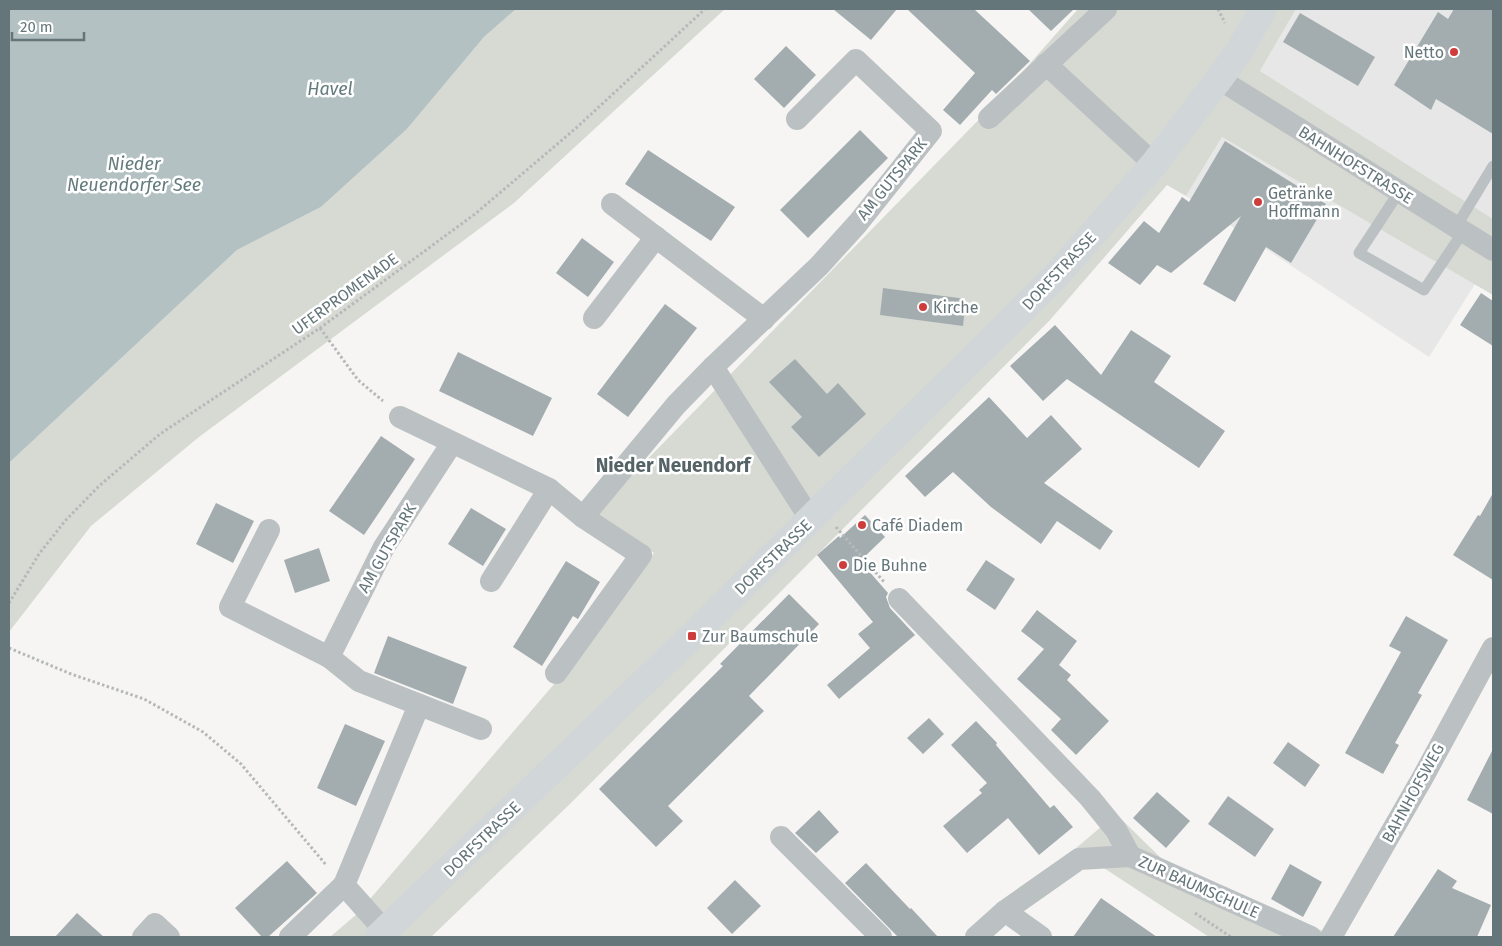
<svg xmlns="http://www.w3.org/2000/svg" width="1502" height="946" font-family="'Fira Sans',sans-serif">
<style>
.built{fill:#e6e7e6}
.green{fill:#d7dad3}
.water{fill:#b3c1c2}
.building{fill:#a3adaf}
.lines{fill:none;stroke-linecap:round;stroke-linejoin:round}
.path{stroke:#b5b9ba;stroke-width:3;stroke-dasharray:2.5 2.5;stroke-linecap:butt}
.lane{stroke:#bbc0c2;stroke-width:11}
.street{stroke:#bbc0c2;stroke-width:22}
.secondary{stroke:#d1d6d8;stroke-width:28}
.poi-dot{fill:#cd3d3c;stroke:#fff;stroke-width:2}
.labels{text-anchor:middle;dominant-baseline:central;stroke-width:5;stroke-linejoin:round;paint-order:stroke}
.poi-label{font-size:16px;fill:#65767a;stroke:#fff;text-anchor:start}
.street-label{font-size:16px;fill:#65767a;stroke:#fff}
.water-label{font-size:18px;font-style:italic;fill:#647b7c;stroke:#fff}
.quarter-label{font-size:19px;font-weight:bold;fill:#556366;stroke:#fff}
</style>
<rect width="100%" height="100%" fill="#f6f5f3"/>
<!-- built -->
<g class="built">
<polygon points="1296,9 1493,9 1493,219 1260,71"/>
<polygon points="1222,137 1475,284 1429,357 1186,196"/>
</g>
<!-- green -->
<g class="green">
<polygon points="516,9 725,9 514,203 199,437 91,526 9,632 9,463 237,250 321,207 407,129 484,37"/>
<polygon points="1078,9 1296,9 1260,71 1493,219 1493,295 1222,137 1186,196 1167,185 1050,320 572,802 431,937 330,937 358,913 555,683 654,553 594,514 995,103"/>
<polygon points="1116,814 1163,860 1336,937 1209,937 1075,849"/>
</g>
<!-- water -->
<polygon class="water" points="9,9 516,9 484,37 407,129 321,207 237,250 9,463"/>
<!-- building -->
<g class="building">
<polygon points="833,9 897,9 871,40"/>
<polygon points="907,9 974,9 1030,61 996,94 992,90 960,125 943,110 975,73"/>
<polygon points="1028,9 1074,9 1051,31"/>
<polygon points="1454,9 1493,9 1493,134 1436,99 1431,110 1394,85 1438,12 1448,19"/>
<polygon points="1300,13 1375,57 1358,86 1283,42"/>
<polygon points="786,46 816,75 784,108 754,79"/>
<polygon points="860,130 888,158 808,238 780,210"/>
<polygon points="1225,141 1326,204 1291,263 1266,247 1235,302 1203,284 1241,216 1171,273 1157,265 1140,285 1108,263 1144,221 1159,233 1182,197 1189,202"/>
<polygon points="648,150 735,207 711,241 625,184"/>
<polygon points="582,238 614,262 588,297 556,273"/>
<polygon points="883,288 966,299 963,326 880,315"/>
<polygon points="1481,293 1493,301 1493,346 1460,325"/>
<polygon points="665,304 697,328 628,417 597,394"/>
<polygon points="1055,325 1101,375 1131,330 1171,356 1154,382 1225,431 1199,468 1067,379 1043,401 1010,366"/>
<polygon points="458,352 552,398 533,436 439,391"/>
<polygon points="795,359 827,394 838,383 866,414 819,457 791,427 802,417 769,382"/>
<polygon points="989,397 1027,438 1051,415 1082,449 1044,483 1113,531 1100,550 1057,521 1041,544 991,507 953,472 925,497 905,476"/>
<polygon points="381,436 415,459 364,535 329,511"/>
<polygon points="1493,493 1493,580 1453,555 1478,515 1480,516"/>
<polygon points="216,503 254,521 233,563 196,544"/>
<polygon points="471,508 506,529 483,566 448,544"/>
<polygon points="865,515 885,537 860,561 888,593 886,597 890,608 915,635 839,699 827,685 870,648 858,634 873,622 817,555 839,536 840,538"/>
<polygon points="319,548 330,581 295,593 284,560"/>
<polygon points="986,560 1015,579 995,610 966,590"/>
<polygon points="566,561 600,582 578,619 573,616 542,666 513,647"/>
<polygon points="789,594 819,624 749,696 764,711 668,806 683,821 656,847 599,789 723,666 720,664"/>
<polygon points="1037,610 1077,641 1059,665 1071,675 1067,680 1109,721 1076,755 1051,730 1061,719 1017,679 1044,649 1021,631"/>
<polygon points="1406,616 1448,640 1418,693 1422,695 1395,743 1399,745 1383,774 1345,753 1401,652 1389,646"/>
<polygon points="388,636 467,667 453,704 374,673"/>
<polygon points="929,718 944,734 923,754 907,738"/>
<polygon points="976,721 997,743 996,745 1050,808 1054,805 1073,827 1039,855 1008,818 967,853 943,826 982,793 979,790 987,783 951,745"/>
<polygon points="345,724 385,741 356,806 317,788"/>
<polygon points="1288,742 1320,765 1305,787 1273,763"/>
<polygon points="1493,749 1493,814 1467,800"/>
<polygon points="1157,792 1190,821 1166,848 1133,818"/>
<polygon points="1228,796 1274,829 1255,857 1208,824"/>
<polygon points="819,810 839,832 816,853 795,833"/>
<polygon points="287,861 317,893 268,937 262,937 235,908"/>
<polygon points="866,863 910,909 911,908 938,937 898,937 845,883"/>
<polygon points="1290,864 1322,882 1303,917 1271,899"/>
<polygon points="1438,869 1457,881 1452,888 1491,905 1477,937 1393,937"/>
<polygon points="735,880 761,906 732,934 707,908"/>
<polygon points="1101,898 1157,937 1073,937"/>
<polygon points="77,913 104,937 55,937"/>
</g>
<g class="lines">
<!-- path -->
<g class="path">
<polyline points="1218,9 1225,23"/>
<polyline points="320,328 358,380 383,401"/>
<polyline points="836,527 885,583"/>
<polyline points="9,603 39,554 65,521 99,486 160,434 320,328 475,214 575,129 705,9"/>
<polyline points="9,648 71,674 144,699 203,732 241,764 327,866"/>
<polyline points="1195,913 1231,937"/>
</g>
<!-- lane -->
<g class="lane">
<polyline points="1399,192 1359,253 1424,290 1463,232"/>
<polyline points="1456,227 1493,166"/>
</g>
<!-- street -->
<g class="street">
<polyline points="1046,64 1154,164"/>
<polyline points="1219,79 1493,250"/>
<polyline points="989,118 1106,9"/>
<polyline points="612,204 764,319"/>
<polyline points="594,318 656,237"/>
<polyline points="713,367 811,520"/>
<polyline points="400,417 549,489 583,517 641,555 556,673"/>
<polyline points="583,517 676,405 713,367 819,266 858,223 931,131 856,60 797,119"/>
<polyline points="269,530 230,607 329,657 359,681 481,729"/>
<polyline points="491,581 549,489"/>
<polyline points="899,599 1090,798 1116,830 1130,856 1311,937"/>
<polyline points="329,657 384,547 452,443"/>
<polyline points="781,837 881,937"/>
<polyline points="1005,911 1041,937"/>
<polyline points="385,931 344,885 419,705"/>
<polyline points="143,937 155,924 169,937"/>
<polyline points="290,937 344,885"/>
<polyline points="976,937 1005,911 1079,859 1130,856"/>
<polyline points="1331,937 1423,777 1493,648"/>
</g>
<!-- secondary -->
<polyline class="secondary" points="378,937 692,636 1056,276 1154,164 1219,79 1240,50 1263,9"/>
</g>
<!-- markers -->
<g class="poi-dot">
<circle cx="1454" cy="52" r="5"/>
<circle cx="1258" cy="202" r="5"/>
<circle cx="923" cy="307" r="5"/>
<circle cx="862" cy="525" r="5"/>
<circle cx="843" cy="565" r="5"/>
<rect x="687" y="631" width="10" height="10" rx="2.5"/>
</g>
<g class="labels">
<!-- poi labels -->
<g class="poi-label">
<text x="1444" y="52" text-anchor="end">Netto</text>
<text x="1268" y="193">Getränke<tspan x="1268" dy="18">Hoffmann</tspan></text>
<text x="933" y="307">Kirche</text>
<text x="872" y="525">Café Diadem</text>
<text x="853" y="565">Die Buhne</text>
<text x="702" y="636">Zur Baumschule</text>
</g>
<!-- street labels -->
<g class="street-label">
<text transform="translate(1356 165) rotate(32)">BAHNHOFSTRASSE</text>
<text transform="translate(892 179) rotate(-51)">AM GUTSPARK</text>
<text transform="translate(1059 271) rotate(-47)">DORFSTRASSE</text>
<text transform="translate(345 294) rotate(-36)">UFERPROMENADE</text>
<text transform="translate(387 548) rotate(-60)">AM GUTSPARK</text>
<text transform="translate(773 557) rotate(-44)">DORFSTRASSE</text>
<text transform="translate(1413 793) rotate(-61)">BAHNHOFSWEG</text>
<text transform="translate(482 839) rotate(-44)">DORFSTRASSE</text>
<text transform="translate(1199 887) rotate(24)">ZUR BAUMSCHULE</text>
</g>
<!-- water labels -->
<g class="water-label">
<text x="330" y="89">Havel</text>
<text x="134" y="164">Nieder<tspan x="134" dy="21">Neuendorfer See</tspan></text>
</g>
<!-- quarter labels -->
<g class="quarter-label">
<text x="673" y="465">Nieder Neuendorf</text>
</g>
</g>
<!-- border -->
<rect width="1502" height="946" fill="none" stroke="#65767a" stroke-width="20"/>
<!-- scale -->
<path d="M12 32v8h72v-8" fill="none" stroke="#65767a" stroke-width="2.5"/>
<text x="20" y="32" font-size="15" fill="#65767a" stroke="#ffffff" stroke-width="4" paint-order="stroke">20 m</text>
</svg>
